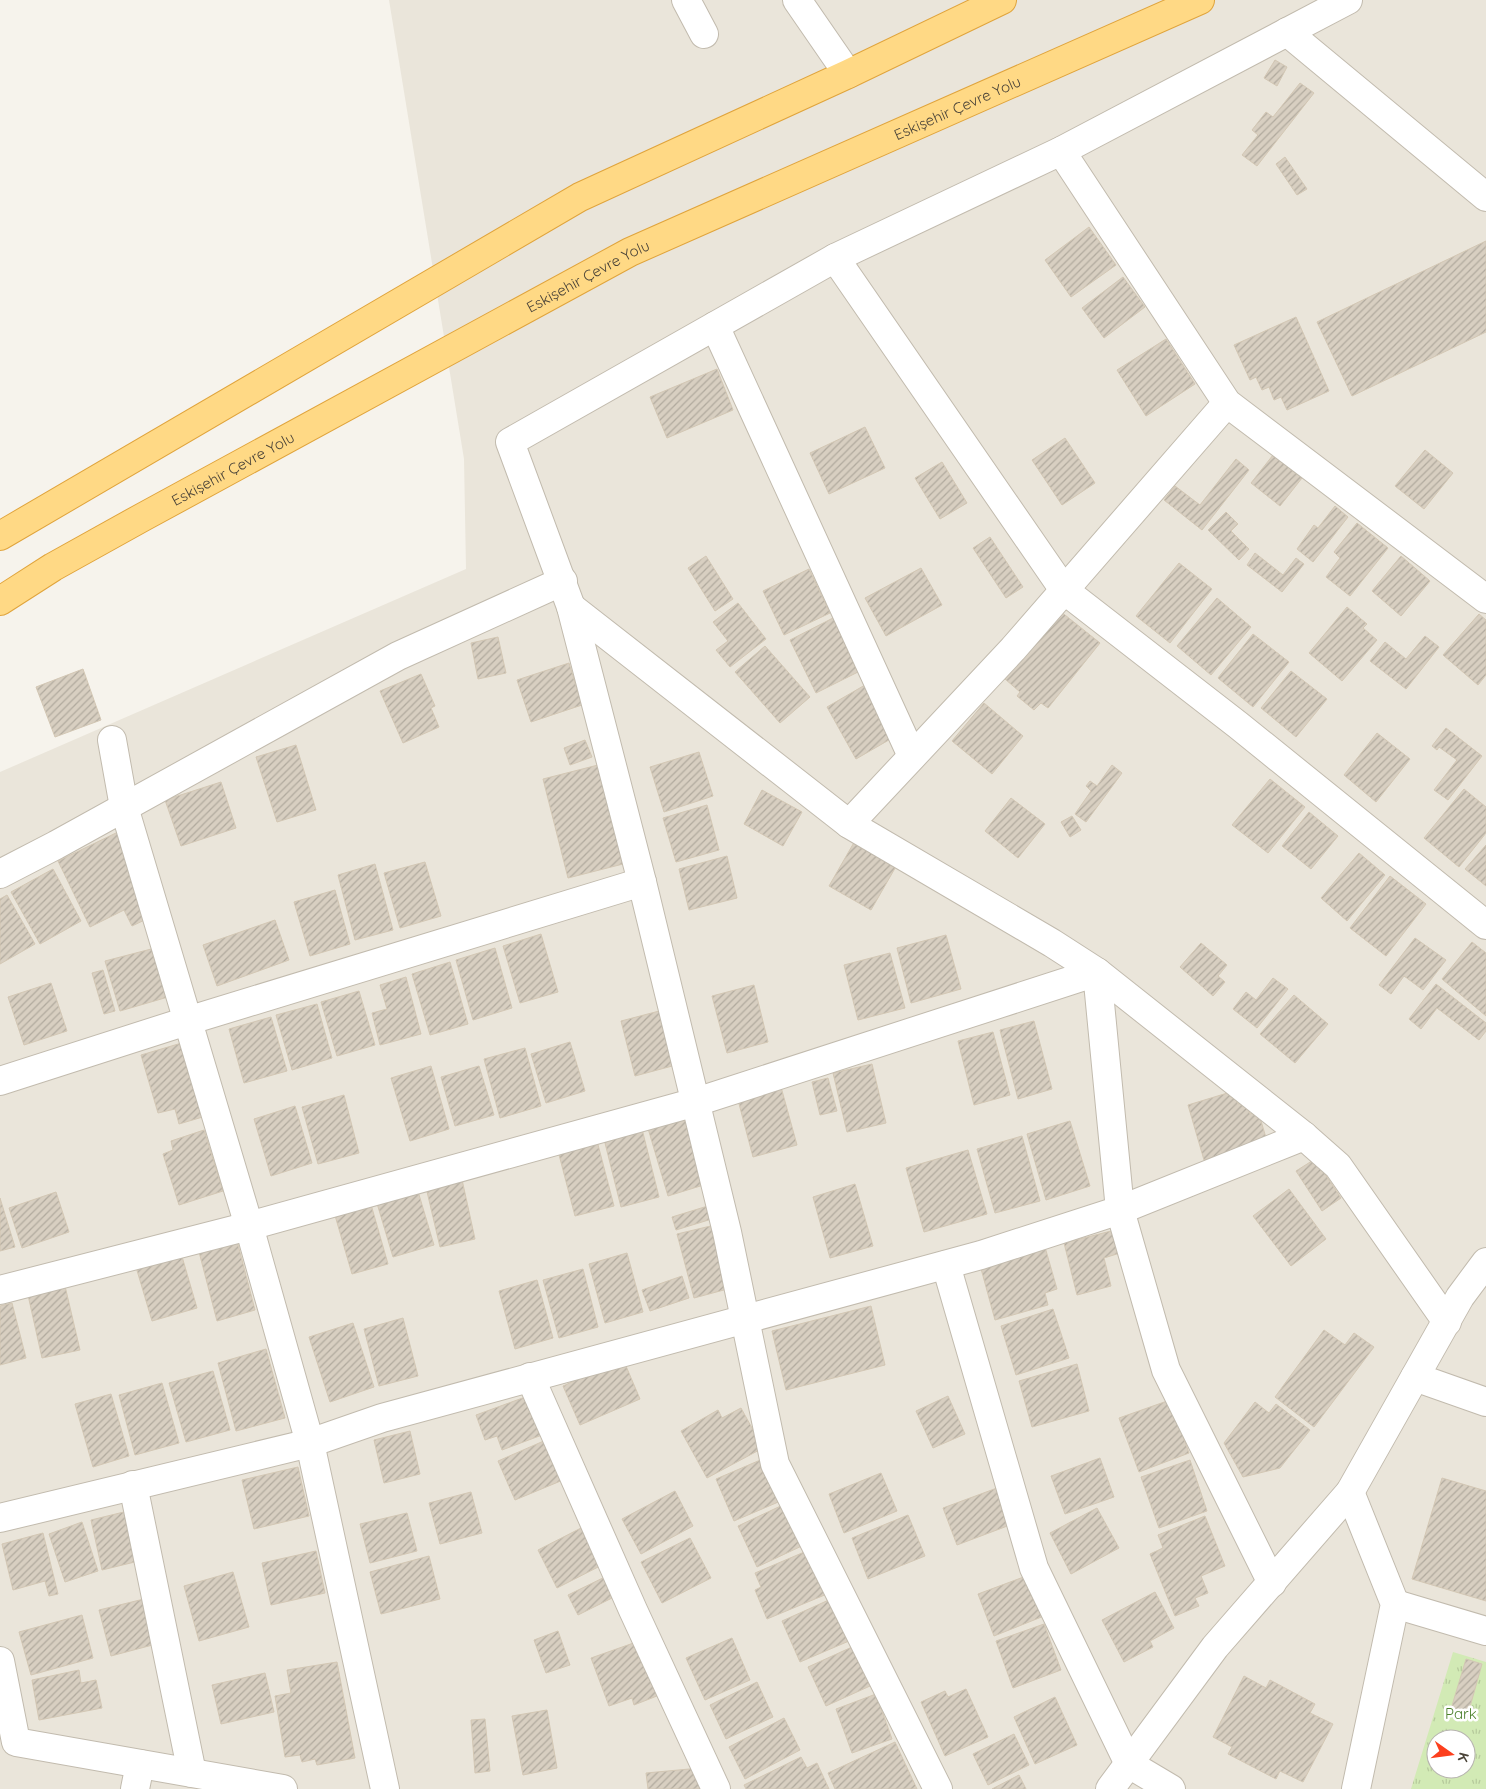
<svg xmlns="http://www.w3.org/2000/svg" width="1486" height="1789" font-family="Quicksand,sans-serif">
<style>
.residential{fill:#eae5da;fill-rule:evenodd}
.park{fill:url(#park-tufts);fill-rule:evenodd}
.building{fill:url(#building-hatch);stroke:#d3c7b4}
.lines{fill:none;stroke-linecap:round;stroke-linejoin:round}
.minor-casing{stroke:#c2bbae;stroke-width:30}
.trunk-casing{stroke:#e0a43c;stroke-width:30}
.minor{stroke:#fff;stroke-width:28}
.trunk{stroke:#ffd985;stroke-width:28}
.labels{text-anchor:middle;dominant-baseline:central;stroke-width:5;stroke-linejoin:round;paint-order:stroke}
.street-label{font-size:15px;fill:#4b4439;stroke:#fff}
.park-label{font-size:15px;fill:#4a7f2a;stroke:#fff}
</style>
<defs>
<pattern id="park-tufts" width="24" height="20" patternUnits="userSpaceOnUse" patternTransform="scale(1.25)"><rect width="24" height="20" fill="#d2eab5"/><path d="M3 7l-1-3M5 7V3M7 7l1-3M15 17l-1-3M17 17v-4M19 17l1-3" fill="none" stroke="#b6ca9c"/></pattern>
<pattern id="building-hatch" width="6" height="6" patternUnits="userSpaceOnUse" patternTransform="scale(1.25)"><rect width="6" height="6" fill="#d8cfc1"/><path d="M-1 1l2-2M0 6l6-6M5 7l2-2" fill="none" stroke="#b1aa9e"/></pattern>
</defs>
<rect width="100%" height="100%" fill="#f6f3ec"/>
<!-- residential -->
<path class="residential" d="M389 0H1486V1789H0V772L466 569 464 459ZM1436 1739H1466V1769H1436Z"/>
<!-- park -->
<path class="park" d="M1453 1652 1486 1662V1789H1411ZM1436 1739H1466V1769H1436Z"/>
<!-- building -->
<g class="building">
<polygon points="1275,60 1287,67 1277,86 1264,78"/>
<polygon points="1300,83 1314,93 1257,166 1242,155 1258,135 1252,130 1266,112 1273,117"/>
<polygon points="1285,157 1307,189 1297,195 1276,164"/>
<polygon points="1089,227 1116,265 1071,297 1045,260"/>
<polygon points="1486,241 1486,332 1352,396 1317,322"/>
<polygon points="1123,277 1145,307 1104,338 1082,308"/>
<polygon points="1296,317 1329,391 1287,410 1281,397 1274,400 1269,387 1262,390 1256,377 1250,380 1234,345"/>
<polygon points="1166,339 1195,384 1146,416 1117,370"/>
<polygon points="717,369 733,410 667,438 650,397"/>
<polygon points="865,427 885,468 829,494 810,453"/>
<polygon points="1065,438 1095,483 1062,505 1032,460"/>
<polygon points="1425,450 1453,473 1424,509 1395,486"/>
<polygon points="1273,455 1302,478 1280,506 1251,483"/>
<polygon points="1236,459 1249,470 1202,530 1164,500 1175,486 1200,505"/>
<polygon points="942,462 967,503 940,519 915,478"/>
<polygon points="1335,506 1348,517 1313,562 1297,549 1314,525 1318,528"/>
<polygon points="1226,512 1238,524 1231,531 1249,549 1239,560 1208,530"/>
<polygon points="1357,523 1388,548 1350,596 1326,577 1340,558 1334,552"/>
<polygon points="990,537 1023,587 1006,598 973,548"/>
<polygon points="1255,553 1283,575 1296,558 1304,564 1282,592 1247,565"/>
<polygon points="706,556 733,599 715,611 688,568"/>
<polygon points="1401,556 1430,581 1401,616 1372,591"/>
<polygon points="1179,563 1212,589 1170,643 1136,616"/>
<polygon points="921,568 942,605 886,636 865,598"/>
<polygon points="809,569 830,613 784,635 763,591"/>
<polygon points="1217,598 1251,627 1211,675 1177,646"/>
<polygon points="738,603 766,639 730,667 716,650 728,641 713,622"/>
<polygon points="1347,607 1367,624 1363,628 1377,640 1342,681 1309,653"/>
<polygon points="1060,611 1100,643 1048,708 1041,703 1034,710 1017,696 1020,692 1005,679"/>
<polygon points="1479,614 1486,620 1486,675 1478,685 1443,655"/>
<polygon points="833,618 860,671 816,693 790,640"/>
<polygon points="1253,634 1289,662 1253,707 1218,678"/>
<polygon points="1425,636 1439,647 1406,689 1370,661 1385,642 1406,659"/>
<polygon points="498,637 506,673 478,679 471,643"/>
<polygon points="765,646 810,697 780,723 735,672"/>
<polygon points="569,663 582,705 531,722 517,680"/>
<polygon points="83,669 101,720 55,737 36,687"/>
<polygon points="1291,671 1327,699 1296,737 1261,708"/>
<polygon points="421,674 435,706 431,708 439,727 403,743 380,691"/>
<polygon points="865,685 894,737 856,759 827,707"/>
<polygon points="984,703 1023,736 992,774 952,741"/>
<polygon points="1446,728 1482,756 1448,800 1434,790 1457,760 1439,747 1437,750 1432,746"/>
<polygon points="1377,733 1410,759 1376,802 1344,775"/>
<polygon points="585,740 592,757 570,765 564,748"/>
<polygon points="296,745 316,810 277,822 256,757"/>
<polygon points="699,752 713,796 664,812 650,767"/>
<polygon points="598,765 623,864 568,878 543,779"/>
<polygon points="1112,765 1122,773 1086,822 1075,814 1091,791 1086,786 1090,781 1097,786"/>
<polygon points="1270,779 1305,807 1268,853 1232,825"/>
<polygon points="221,782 236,828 181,846 165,800"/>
<polygon points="1464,789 1486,807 1486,833 1459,867 1424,838"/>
<polygon points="762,790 802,812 783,846 744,824"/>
<polygon points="1011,798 1045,824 1018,858 985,831"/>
<polygon points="707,805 719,850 676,862 663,818"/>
<polygon points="1309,812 1338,836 1311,869 1282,846"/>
<polygon points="1072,816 1081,830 1070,837 1061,822"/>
<polygon points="118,832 151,917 132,926 124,910 90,927 58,861"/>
<polygon points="856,839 898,863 871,910 829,886"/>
<polygon points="1486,845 1486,886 1465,869"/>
<polygon points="1359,853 1385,875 1347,921 1321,898"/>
<polygon points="727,856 737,898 689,910 679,869"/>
<polygon points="425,862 441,916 400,928 384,873"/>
<polygon points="375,864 393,930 355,940 338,875"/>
<polygon points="53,869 81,921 40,944 11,892"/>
<polygon points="1390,876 1426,904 1386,956 1350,928"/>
<polygon points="335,890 350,944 310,956 294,902"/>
<polygon points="7,895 35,944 0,964 0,899"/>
<polygon points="275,920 289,960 217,986 203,945"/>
<polygon points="541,934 558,992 520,1003 503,946"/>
<polygon points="946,935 961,989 911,1003 897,948"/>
<polygon points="1415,938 1446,960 1423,990 1404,976 1391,994 1379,985"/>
<polygon points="1472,942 1486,953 1486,1016 1442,979"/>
<polygon points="1201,943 1227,965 1218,976 1225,982 1213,996 1180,967"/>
<polygon points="155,948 168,997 120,1011 105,961"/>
<polygon points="495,948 512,1008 473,1020 456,960"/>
<polygon points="890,953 905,1008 858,1020 844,965"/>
<polygon points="450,962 468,1024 430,1035 412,974"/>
<polygon points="103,970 115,1011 104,1014 92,973"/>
<polygon points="406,977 421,1034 380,1045 372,1013 387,1009 380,985"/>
<polygon points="1273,978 1288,989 1257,1028 1233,1009 1246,992 1256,1000"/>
<polygon points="51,983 67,1031 24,1045 8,997"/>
<polygon points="1436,984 1486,1023 1486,1031 1479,1040 1437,1008 1421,1029 1409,1019"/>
<polygon points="754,985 768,1042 727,1053 712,996"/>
<polygon points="359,991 375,1045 337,1056 321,1002"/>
<polygon points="1294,995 1328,1024 1295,1063 1260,1034"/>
<polygon points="317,1004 332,1058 292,1070 276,1015"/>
<polygon points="663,1010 676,1065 635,1076 621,1021"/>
<polygon points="271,1017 287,1071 244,1083 229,1029"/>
<polygon points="1034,1021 1052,1089 1018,1099 1000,1030"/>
<polygon points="993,1032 1010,1095 974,1105 958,1041"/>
<polygon points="185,1042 206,1116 179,1124 175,1109 158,1113 141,1055"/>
<polygon points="570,1042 585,1091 546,1103 531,1054"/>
<polygon points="525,1048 541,1106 500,1118 484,1059"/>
<polygon points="872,1064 886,1123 847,1132 833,1073"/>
<polygon points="431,1066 449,1129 410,1141 391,1078"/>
<polygon points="479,1066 494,1115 455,1126 441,1077"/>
<polygon points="828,1078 837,1111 820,1115 812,1082"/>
<polygon points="781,1087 797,1145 753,1157 738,1100"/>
<polygon points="1234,1091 1238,1104 1246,1101 1250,1114 1258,1111 1267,1141 1204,1160 1188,1105"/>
<polygon points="344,1095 359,1153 318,1164 302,1107"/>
<polygon points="295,1106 312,1163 271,1176 254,1119"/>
<polygon points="689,1112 710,1183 668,1196 647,1125"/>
<polygon points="1070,1121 1090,1186 1046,1200 1027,1134"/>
<polygon points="641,1125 659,1197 621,1207 603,1135"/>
<polygon points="204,1130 223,1191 179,1205 163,1154 173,1150 171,1141"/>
<polygon points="1022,1136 1040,1201 995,1213 977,1149"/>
<polygon points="596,1137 614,1206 575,1216 557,1147"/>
<polygon points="968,1150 987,1214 924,1232 906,1168"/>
<polygon points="1315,1159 1341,1198 1322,1211 1296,1171"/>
<polygon points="461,1175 475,1239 440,1247 425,1183"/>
<polygon points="855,1184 873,1246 830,1258 813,1197"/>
<polygon points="417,1188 434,1245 393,1257 376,1200"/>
<polygon points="1289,1189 1326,1239 1291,1266 1253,1216"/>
<polygon points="56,1192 69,1232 22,1248 9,1208"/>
<polygon points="0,1198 15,1247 0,1251"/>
<polygon points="370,1201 388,1264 352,1274 334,1212"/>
<polygon points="711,1205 715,1218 676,1230 672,1217"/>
<polygon points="719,1224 735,1287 694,1298 677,1234"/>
<polygon points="1115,1230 1120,1253 1104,1258 1111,1286 1077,1295 1064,1243"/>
<polygon points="236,1237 255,1310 217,1321 198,1248"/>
<polygon points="1045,1247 1057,1289 1045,1293 1048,1305 995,1320 980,1265"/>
<polygon points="181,1253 197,1308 152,1321 136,1267"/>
<polygon points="627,1253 643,1312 605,1323 589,1264"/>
<polygon points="583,1269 598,1327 559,1338 543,1280"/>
<polygon points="682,1276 689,1298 650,1311 642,1290"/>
<polygon points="537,1280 553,1338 515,1349 499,1291"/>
<polygon points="65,1286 80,1350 42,1358 28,1295"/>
<polygon points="12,1303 26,1358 0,1365 0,1306"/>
<polygon points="871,1306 885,1365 786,1390 772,1331"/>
<polygon points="1053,1309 1069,1358 1016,1375 1001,1326"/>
<polygon points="403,1318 418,1376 379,1386 364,1329"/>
<polygon points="353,1323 374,1387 330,1402 309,1337"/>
<polygon points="1324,1330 1345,1345 1354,1333 1374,1347 1314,1427 1275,1397"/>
<polygon points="266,1349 285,1418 236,1431 218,1363"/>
<polygon points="623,1359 640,1399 580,1425 563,1386"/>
<polygon points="1077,1364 1089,1411 1032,1427 1019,1381"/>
<polygon points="213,1371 230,1430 186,1442 169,1383"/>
<polygon points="162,1383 179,1443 135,1455 119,1395"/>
<polygon points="111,1394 129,1456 93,1467 75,1404"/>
<polygon points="528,1396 542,1435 502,1450 497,1436 485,1440 476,1415"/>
<polygon points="948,1396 965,1434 933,1448 916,1411"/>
<polygon points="1170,1400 1189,1453 1139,1472 1119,1418"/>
<polygon points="1255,1402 1269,1413 1276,1404 1310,1430 1280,1468 1243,1477 1224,1443"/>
<polygon points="741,1408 763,1448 707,1478 681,1431 718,1410 722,1418"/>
<polygon points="410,1431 420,1474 384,1483 374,1440"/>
<polygon points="546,1440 563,1480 515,1500 498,1461"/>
<polygon points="765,1458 783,1500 734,1521 716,1479"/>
<polygon points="1100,1458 1114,1497 1065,1514 1051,1476"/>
<polygon points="1190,1460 1207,1511 1159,1528 1141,1477"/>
<polygon points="298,1467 309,1516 254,1529 242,1480"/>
<polygon points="881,1473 897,1511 844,1533 829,1494"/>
<polygon points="1442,1478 1486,1491 1486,1601 1412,1579"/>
<polygon points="997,1488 1010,1525 957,1545 943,1508"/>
<polygon points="675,1491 693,1526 641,1554 622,1519"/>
<polygon points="471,1492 482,1533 440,1544 429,1503"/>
<polygon points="787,1503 806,1544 757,1567 738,1526"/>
<polygon points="1097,1508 1119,1548 1071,1574 1050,1533"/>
<polygon points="132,1510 143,1560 102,1570 91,1520"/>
<polygon points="407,1513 417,1551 370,1563 360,1524"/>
<polygon points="908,1515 925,1556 868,1579 852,1538"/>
<polygon points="1205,1516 1225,1566 1201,1576 1208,1593 1195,1598 1199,1606 1175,1616 1150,1554 1163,1548 1158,1535"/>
<polygon points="82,1522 98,1571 65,1582 49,1534"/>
<polygon points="585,1526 604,1564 557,1588 538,1550"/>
<polygon points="43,1533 58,1594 49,1596 45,1581 13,1590 2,1544"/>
<polygon points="690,1538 711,1578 662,1603 641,1562"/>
<polygon points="809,1550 827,1594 767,1619 755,1590 761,1587 755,1573"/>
<polygon points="316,1551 325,1593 271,1605 262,1563"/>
<polygon points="429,1556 440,1599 381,1614 370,1572"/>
<polygon points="233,1572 249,1627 199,1641 184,1586"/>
<polygon points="609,1575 618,1595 578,1615 568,1595"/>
<polygon points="1029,1575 1044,1616 994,1636 978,1594"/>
<polygon points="1155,1592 1174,1628 1150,1641 1153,1647 1124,1662 1102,1620"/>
<polygon points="148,1598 160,1643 111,1656 99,1610"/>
<polygon points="831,1599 849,1641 800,1662 782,1621"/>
<polygon points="82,1615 93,1658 31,1675 19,1632"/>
<polygon points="1044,1624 1061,1670 1013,1688 996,1641"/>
<polygon points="558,1631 570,1665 546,1673 534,1640"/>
<polygon points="732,1638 750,1680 705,1700 686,1658"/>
<polygon points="642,1640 662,1694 634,1705 632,1698 609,1706 591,1658"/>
<polygon points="852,1647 870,1686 826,1706 808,1667"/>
<polygon points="1466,1659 1482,1664 1468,1714 1451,1709"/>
<polygon points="337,1662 355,1758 317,1765 315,1759 302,1762 300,1755 285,1757 275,1696 291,1693 287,1670"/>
<polygon points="79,1670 81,1683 96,1680 102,1708 39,1720 32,1680"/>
<polygon points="265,1673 274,1712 221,1724 212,1685"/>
<polygon points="1244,1676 1266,1688 1270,1680 1315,1704 1310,1713 1333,1724 1303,1782 1280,1771 1276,1779 1228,1754 1232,1747 1213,1737"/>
<polygon points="757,1682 773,1717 726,1739 710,1705"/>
<polygon points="966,1689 988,1737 945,1756 921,1702 945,1691 948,1697"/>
<polygon points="876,1694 892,1739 852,1753 836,1709"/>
<polygon points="1055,1697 1077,1745 1035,1764 1014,1717"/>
<polygon points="547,1710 557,1768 523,1775 512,1716"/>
<polygon points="784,1718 800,1750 745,1779 729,1747"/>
<polygon points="485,1719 490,1771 475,1773 471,1720"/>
<polygon points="1014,1734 1029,1765 988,1785 973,1754"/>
<polygon points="895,1742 917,1789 835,1789 828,1773"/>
<polygon points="801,1757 807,1768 817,1763 829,1789 746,1789 744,1785"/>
<polygon points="700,1768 709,1789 648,1789 646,1773"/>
<polygon points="1019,1775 1026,1789 992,1789"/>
</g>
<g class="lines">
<!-- minor casing -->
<g class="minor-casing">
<g id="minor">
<polyline points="686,0 704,34"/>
<polyline points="797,0 848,74"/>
<polyline points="1287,32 1486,197"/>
<polyline points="1061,151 1227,403 1486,599"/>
<polyline points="835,258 1064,590 1238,725 1486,925"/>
<polyline points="715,326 912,756"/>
<polyline points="1227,403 1013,649 849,824 1052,943 1097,972 1304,1136 1338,1166 1447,1322"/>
<polyline points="571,607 849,824"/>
<polyline points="112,740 124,807 249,1226 310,1443 385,1789"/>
<polyline points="0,874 56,845 398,656 563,581"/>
<polyline points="0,1081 187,1021 642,882"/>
<polyline points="946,1265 1034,1568 1129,1764 1171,1789"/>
<polyline points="0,1290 249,1226 696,1102 1097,972 1120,1210 1166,1370 1272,1583"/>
<polyline points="530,1377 633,1610 716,1789"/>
<polyline points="1415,1377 1486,1402"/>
<polyline points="133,1485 192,1773"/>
<polyline points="1350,1492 1395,1604 1356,1789"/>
<polyline points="0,1518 310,1443 382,1418 981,1255 1120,1210 1304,1136"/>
<polyline points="1395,1604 1486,1631"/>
<polyline points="0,1661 16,1742 283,1789"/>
<polyline points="135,1789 140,1764"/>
<polyline points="938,1789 775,1464 727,1232 642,882 571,607 510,442 835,258 1061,151 1348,0"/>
<polyline points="1110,1789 1215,1647 1350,1492 1460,1297 1486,1262"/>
</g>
</g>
<!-- trunk casing -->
<g class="trunk-casing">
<g id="trunk">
<polyline points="0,536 580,197 848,74 1002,0"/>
<path id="s1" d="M0 601 53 567 143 517 630 252 1200 0"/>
</g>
</g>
<!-- minor -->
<use href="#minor" class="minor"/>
<!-- trunk -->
<use href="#trunk" class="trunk"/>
</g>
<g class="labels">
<!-- street labels -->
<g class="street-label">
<text stroke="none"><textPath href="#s1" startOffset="1078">Eskişehir Çevre Yolu</textPath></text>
<text stroke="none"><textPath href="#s1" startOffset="672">Eskişehir Çevre Yolu</textPath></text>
<text stroke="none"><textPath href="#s1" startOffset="268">Eskişehir Çevre Yolu</textPath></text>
</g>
<!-- park labels -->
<g class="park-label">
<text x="1461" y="1713">Park</text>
</g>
</g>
<!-- north arrow -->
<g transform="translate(1451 1754) rotate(104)"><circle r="24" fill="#ffffff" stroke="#b7b4b0"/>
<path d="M0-4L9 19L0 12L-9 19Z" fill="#fc3f1d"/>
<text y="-8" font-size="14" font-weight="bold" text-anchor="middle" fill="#4b4439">K</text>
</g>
</svg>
